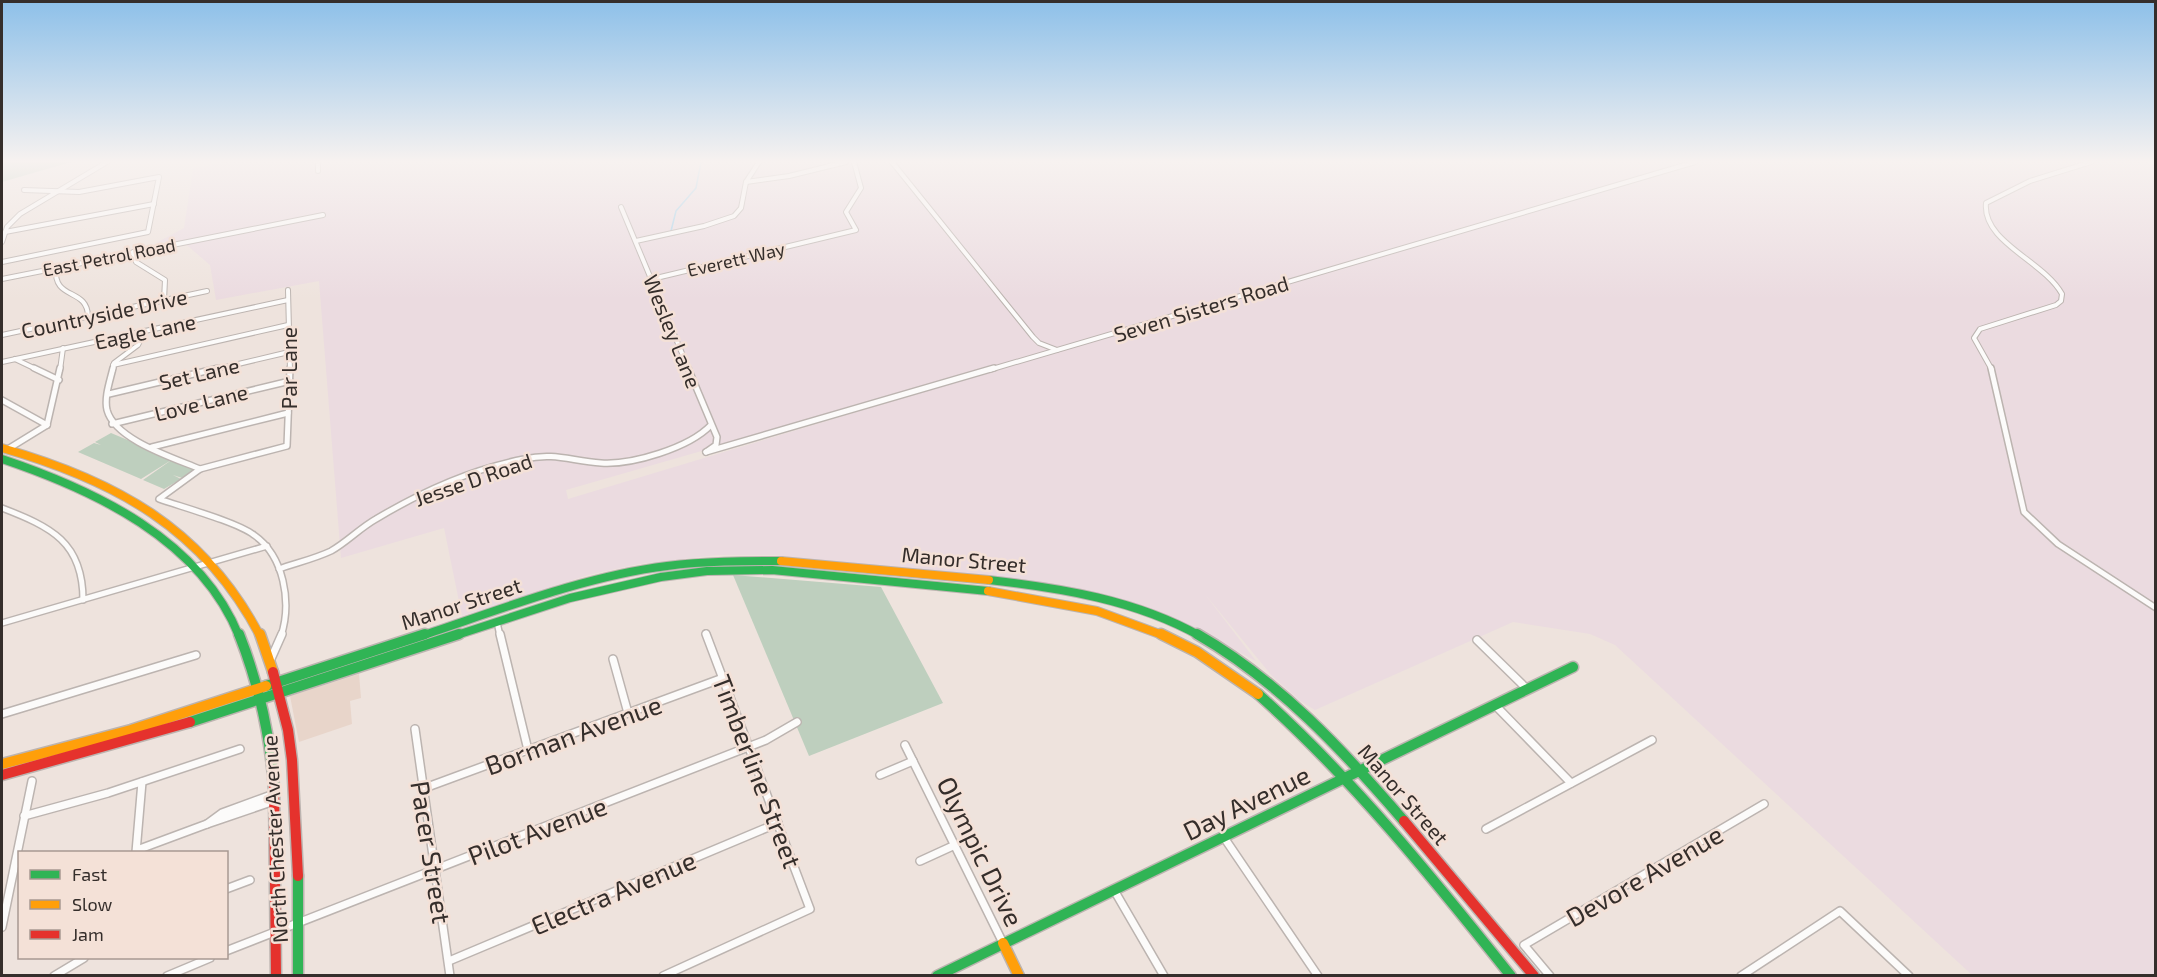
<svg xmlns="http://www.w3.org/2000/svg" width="2157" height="977" font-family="'Exo 2',sans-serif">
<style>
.built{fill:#e8d5ca}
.industrial{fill:#ebdbe0;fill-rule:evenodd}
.green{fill:#becfbe}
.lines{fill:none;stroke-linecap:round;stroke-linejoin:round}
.stream{stroke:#a5d2eb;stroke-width:1.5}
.street-far2-casing{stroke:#bcb4b0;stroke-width:6}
.street-far1-casing{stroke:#bcb4b0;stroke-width:8}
.street-casing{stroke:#bcb4b0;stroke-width:10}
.fast-far1-casing{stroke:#bcb4b0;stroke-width:10}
.fast-casing{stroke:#bcb4b0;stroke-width:13}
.slow-far1-casing{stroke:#bcb4b0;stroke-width:10}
.slow-casing{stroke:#bcb4b0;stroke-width:13}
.jam-casing{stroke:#bcb4b0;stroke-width:13}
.street-far2{stroke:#fcfbfa;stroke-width:4}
.street-far1{stroke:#fcfbfa;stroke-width:5}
.street{stroke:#fcfbfa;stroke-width:7}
.fast-far1{stroke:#30b455;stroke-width:8}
.fast{stroke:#30b455;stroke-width:10}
.slow-far1{stroke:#ff9f0a;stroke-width:8}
.slow{stroke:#ff9f0a;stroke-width:10}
.jam{stroke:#e5322d;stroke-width:10}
.labels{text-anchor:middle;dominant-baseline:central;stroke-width:5;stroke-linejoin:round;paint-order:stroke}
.far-street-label{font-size:18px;fill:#352e2b;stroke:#f4e1d7}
.street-label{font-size:21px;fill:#352e2b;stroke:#f4e1d7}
.near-street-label{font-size:26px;fill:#352e2b;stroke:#f4e1d7}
</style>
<rect width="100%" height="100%" fill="#eee3dd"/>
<!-- built -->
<polygon class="built" points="359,674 361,698 350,701 352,724 299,742 290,696"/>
<!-- industrial -->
<path class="industrial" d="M227 162H2155V975H1972L1615 645 1590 634 1513 622 1315 710 1300 701 1272 676 1204 593 1256 661 1163 613 1049 584 908 577 775 555H717L639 564 588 575 462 616 444 528 341 558 319 281 216 300 210 265 182 241 156 243 184 228 193 169ZM1014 361 1016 364 568 499 566 490Z"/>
<!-- green -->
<g class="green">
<polygon points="2,162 71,162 2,182"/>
<polygon points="111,433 197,469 182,478 173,475 181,479 164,489 143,480 173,459 141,479 78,452 94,443 101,445 95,442"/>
<polygon points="733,575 881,587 943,703 809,756"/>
</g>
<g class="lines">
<!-- stream -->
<polyline class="stream" points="671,231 676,211 696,188 701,162"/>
<!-- street-far2 casing -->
<g class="street-far2-casing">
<g id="street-far2">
<polyline points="318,162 318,171"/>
<polyline points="892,162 1033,337 1039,343 1057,350"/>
<polyline points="746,182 789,176 846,162"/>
<polyline points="621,207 689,370"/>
<polyline points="5,232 154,204"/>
<polyline points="636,241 704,226 734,216 741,208 746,182 759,162"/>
<polyline points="2,242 7,227 20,214 107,162"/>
<polyline points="133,252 136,262 165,280 164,300"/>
<polyline points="2,262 148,232 159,177 79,192 24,190"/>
<path d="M56 268C53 301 87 287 88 316"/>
<polyline points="2,279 323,215"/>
<polyline points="652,279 856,230 846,212 861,188 854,162"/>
<polyline points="288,290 290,370"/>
<polyline points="2,335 207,291"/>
<polyline points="15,359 38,370"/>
<polyline points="2,362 288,300"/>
<polyline points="113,365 288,325"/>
<polyline points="60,370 63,348"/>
<polyline points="113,370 114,363 138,345 145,331"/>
<polyline points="213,370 289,352"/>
<polyline points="989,370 1695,162"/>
<path d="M1992 370 1974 338 1980 329 2056 305 2061 301 2062 294C2044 261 1982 242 1986 203L2030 181 2091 162"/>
</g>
</g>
<!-- street-far1 casing -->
<g class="street-far1-casing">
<g id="street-far1">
<polyline points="34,368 59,380"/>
<path d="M113 368C110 381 104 397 107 410 115 440 174 458 200 469"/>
<polyline points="688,368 717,437 716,445 706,452"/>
<polyline points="1991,368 2024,512 2058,544 2156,608"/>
<polyline points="109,394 219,368"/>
<polyline points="2,400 47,425"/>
<polyline points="112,424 290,381"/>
<polyline points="47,425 60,368"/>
<polyline points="152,447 288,413"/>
<polyline points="8,449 47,425"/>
<polyline points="706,452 994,368"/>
<path d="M2 508C51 527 83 542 83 600"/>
<path d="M279 569C296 563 314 559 331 551 347 542 360 528 376 519 421 492 472 469 524 459 555 452 571 461 601 463 632 465 689 448 711 425"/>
<polyline points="497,622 500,636"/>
<polyline points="2,623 267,546"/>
<polyline points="706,633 707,636"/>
<path d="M281 636C292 602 284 556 254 535 237 522 182 507 159 499L200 469 287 446 290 368"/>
</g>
</g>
<!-- street casing -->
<g class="street-casing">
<g id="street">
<polyline points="500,634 528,750"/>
<polyline points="1477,640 1527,689"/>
<polyline points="613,659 628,713"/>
<polyline points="270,661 282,634"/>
<polyline points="1495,705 1571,783"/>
<polyline points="2,714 196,655"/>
<polyline points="415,729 450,976"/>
<polyline points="905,745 1003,943"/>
<polyline points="880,775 913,761"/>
<polyline points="422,789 723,678"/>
<polyline points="274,794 222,813 207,824 274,801"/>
<polyline points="24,816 108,793 240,749"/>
<polyline points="1486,829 1652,740"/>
<polyline points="1223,836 1318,976"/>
<polyline points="137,850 207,824"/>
<polyline points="136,852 142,782"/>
<polyline points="920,861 955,845"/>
<polyline points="226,889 250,880"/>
<polyline points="1114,890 1164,976"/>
<polyline points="2,927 32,781"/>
<polyline points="226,951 766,740 797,722"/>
<polyline points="449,961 778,823"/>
<polyline points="54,976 84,958"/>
<polyline points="167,976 210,958"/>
<polyline points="663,976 810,909 706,634"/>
<polyline points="1550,976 1524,945 1764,804"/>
<polyline points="1741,976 1840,911 1909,976"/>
</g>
</g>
<!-- fast-far1 casing -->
<g class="fast-far1-casing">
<g id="fast-far1">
<path d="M2 459C94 490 200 539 239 636"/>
<path d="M989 580C1061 588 1136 600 1200 636"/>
<path d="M421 636C499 610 585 576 667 566 705 561 743 561 781 561"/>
<polyline points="454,636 570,598 661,577 707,571 772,570 988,591"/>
</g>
</g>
<!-- fast casing -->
<g class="fast-casing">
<g id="fast">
<path d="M239 634C258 682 270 735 274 787"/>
<path d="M1197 634C1279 681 1343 750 1404 821"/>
<polyline points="266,686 425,634"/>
<path d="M1258 694C1353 779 1432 877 1511 976"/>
<polyline points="190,722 459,634"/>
<polyline points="298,876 298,976"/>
<polyline points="937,976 1573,667"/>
</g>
</g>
<!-- slow-far1 casing -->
<g class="slow-far1-casing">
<g id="slow-far1">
<path d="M2 448C114 480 204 528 260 636"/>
<polyline points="781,561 989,580"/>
<polyline points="988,591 1097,611 1165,636"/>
</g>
</g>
<!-- slow casing -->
<g class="slow-casing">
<g id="slow">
<polyline points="260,634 273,672"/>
<polyline points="1161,634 1197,652 1258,694"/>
<polyline points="2,764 131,730 266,686"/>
<polyline points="1003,943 1019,976"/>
</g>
</g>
<!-- jam casing -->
<g class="jam-casing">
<g id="jam">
<polyline points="273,672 288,730 292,760 298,876"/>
<polyline points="2,775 190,722"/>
<polyline points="274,787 276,976"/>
<polyline points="1404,821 1534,976"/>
</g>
</g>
<!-- street-far2 -->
<use href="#street-far2" class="street-far2"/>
<!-- street-far1 -->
<use href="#street-far1" class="street-far1"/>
<!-- street -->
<use href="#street" class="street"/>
<!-- fast-far1 -->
<use href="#fast-far1" class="fast-far1"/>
<!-- fast -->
<use href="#fast" class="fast"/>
<!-- slow-far1 -->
<use href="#slow-far1" class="slow-far1"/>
<!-- slow -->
<use href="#slow" class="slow"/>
<!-- jam -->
<use href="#jam" class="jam"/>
</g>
<!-- sky -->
<linearGradient id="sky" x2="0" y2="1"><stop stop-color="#8dc0e9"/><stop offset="0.54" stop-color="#f7f2f0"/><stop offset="1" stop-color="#f7f2f0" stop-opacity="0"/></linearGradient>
<rect width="2157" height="299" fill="url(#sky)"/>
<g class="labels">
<!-- far-street labels -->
<g class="far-street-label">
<text transform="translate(109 257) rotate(-11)">East Petrol Road</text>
<text transform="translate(736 259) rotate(-13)">Everett Way</text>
</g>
<!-- street labels -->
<g class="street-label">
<text transform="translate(1201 308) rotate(-17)">Seven Sisters Road</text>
<text transform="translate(104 313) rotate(-12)">Countryside Drive</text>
<text transform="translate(145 331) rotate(-12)">Eagle Lane</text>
<text transform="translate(673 331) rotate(68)">Wesley Lane</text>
<text transform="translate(288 368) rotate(-90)">Par Lane</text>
<text transform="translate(199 373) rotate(-13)">Set Lane</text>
<text transform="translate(201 402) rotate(-14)">Love Lane</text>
<text transform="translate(473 479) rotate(-19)">Jesse D Road</text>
<text transform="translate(964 559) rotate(5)">Manor Street</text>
<text transform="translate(461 603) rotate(-18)">Manor Street</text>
<text transform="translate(1404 794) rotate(49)">Manor Street</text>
<text transform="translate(274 839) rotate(-93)">North Chester Avenue</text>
</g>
<!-- near-street labels -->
<g class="near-street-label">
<text transform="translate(573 734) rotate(-20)">Borman Avenue</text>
<text transform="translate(758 771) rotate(69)">Timberline Street</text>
<text transform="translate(1246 802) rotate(-26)">Day Avenue</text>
<text transform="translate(537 830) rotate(-21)">Pilot Avenue</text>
<text transform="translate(981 851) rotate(64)">Olympic Drive</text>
<text transform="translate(432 852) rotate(81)">Pacer Street</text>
<text transform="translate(1644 875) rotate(-30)">Devore Avenue</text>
<text transform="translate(613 892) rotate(-23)">Electra Avenue</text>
</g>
</g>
<!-- border -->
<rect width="2157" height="977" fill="none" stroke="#352e2b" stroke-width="6"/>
<!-- legend -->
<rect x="18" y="851" width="210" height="108" fill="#f4e1d7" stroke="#a89992" stroke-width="1.5"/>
<rect x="30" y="870" width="30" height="9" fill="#30b455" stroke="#a89992" stroke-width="1.5"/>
<text x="72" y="881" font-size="18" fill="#352e2b">Fast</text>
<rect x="30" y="900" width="30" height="9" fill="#ff9f0a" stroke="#a89992" stroke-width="1.5"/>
<text x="72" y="911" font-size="18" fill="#352e2b">Slow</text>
<rect x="30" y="930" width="30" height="9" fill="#e5322d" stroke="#a89992" stroke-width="1.5"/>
<text x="72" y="941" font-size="18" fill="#352e2b">Jam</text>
</svg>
